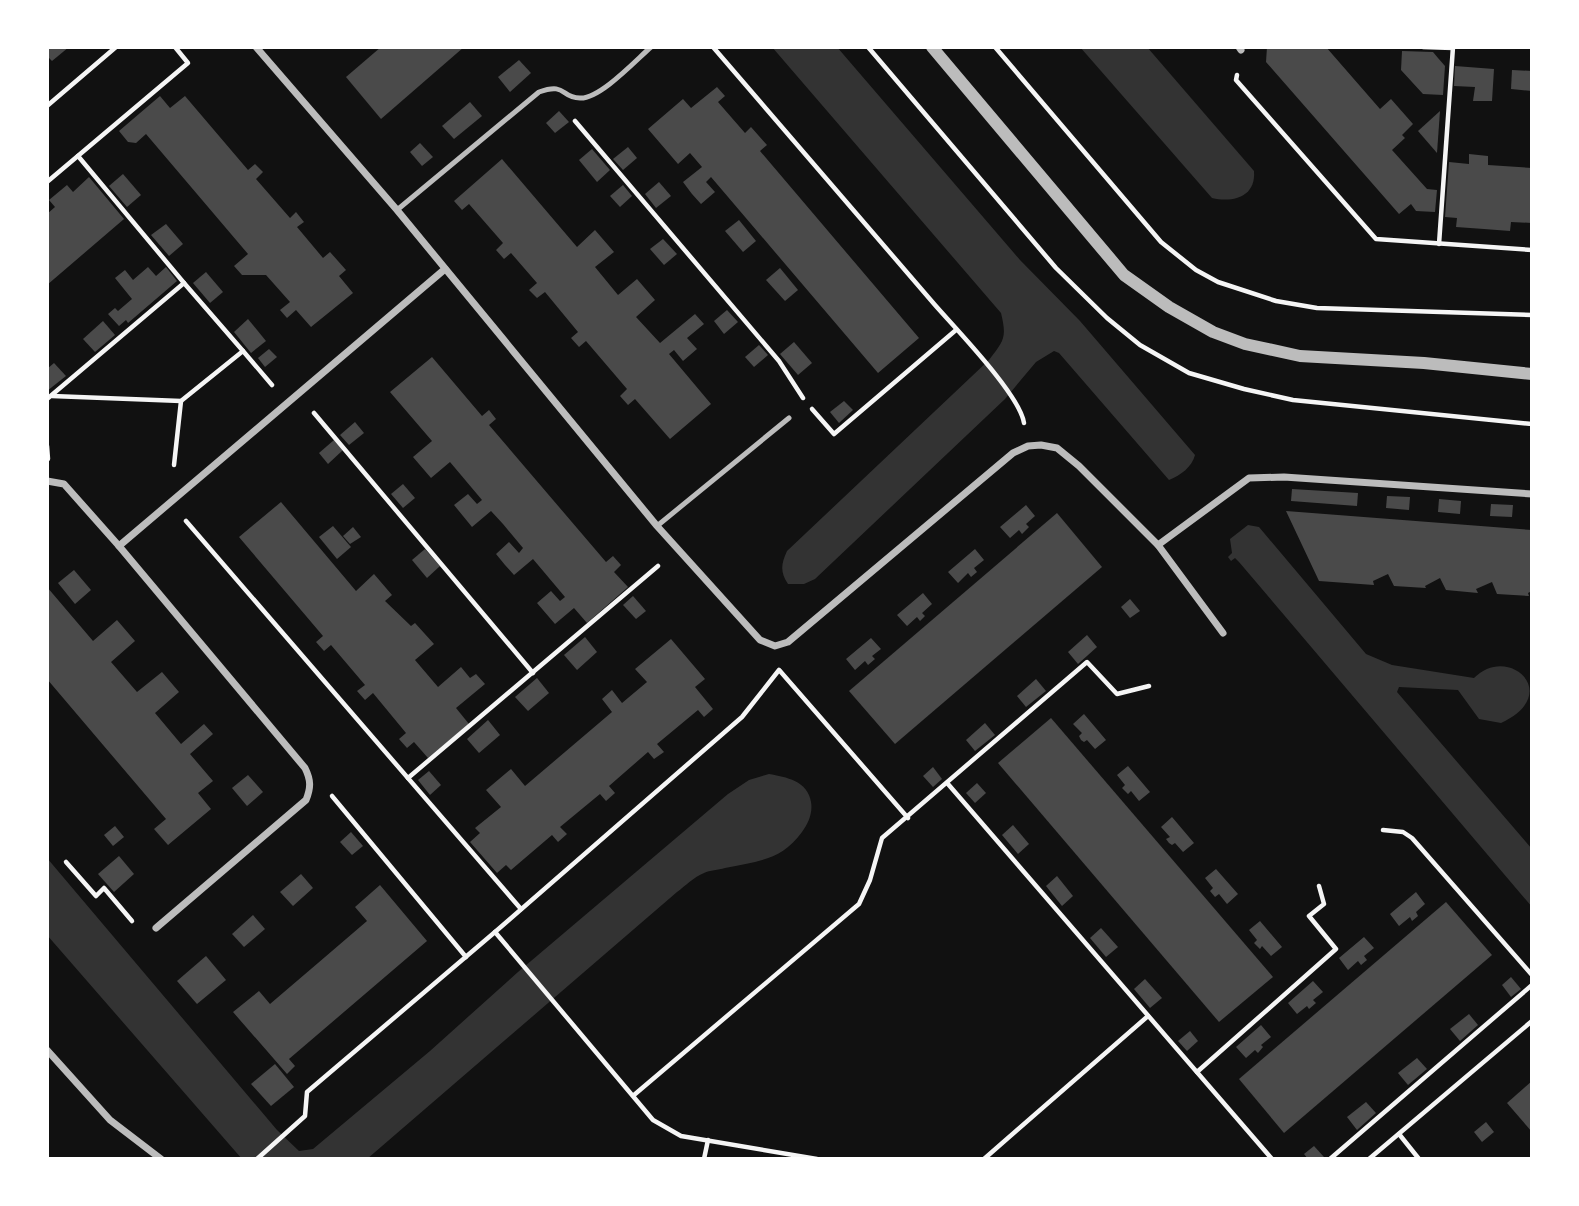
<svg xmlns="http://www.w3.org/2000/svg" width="1579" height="1206" font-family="Montserrat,sans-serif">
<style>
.water{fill:#333}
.building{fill:#4a4a4a}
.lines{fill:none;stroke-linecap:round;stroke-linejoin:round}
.path{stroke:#f5f5f5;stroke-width:4.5}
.service{stroke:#bcbcbc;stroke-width:5}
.minor{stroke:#bcbcbc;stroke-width:7}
.tertiary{stroke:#bcbcbc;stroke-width:12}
</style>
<rect width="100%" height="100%" fill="#111"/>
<!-- water -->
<g class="water">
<path d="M772 47H837L1020 260 1080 321 1195 455C1192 467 1181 475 1169 480L1059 353 1054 351 1036 362 1005 399 815 579 804 584H788C780 572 781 564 787 551L989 360C1004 340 1007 338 1001 313Z"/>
<path d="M1080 47H1147L1254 171C1256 197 1233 203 1212 198Z"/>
<path d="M1248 525 1259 527 1366 654 1392 665 1474 678C1508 643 1564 694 1501 723L1479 719 1458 690 1399 687 1397 692 1532 849V907L1239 562 1235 558 1231 561 1228 557 1232 553 1230 539Z"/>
<path d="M769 774C786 777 808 781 811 802 813 813 808 824 802 832 781 861 757 861 725 868 718 870 710 870 704 873 694 877 685 886 677 892L367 1159H242L47 935V858L277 1130 299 1151 313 1149 430 1051 518 972 728 794 749 780Z"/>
</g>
<!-- building -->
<g class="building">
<polygon points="47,47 69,47 52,61 47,56"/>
<polygon points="381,47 464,47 381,119 346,77"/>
<polygon points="1267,47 1326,47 1380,109 1391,99 1413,124 1402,135 1405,138 1392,150 1427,189 1437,190 1435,212 1416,211 1411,204 1399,214 1266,62"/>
<polygon points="1402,51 1433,52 1438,58 1445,66 1443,95 1423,94 1401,70"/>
<polygon points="519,60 531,73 510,92 498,77"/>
<polygon points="1455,66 1494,69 1492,101 1473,101 1475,87 1454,86"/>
<polygon points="1512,70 1532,71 1532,91 1511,89"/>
<polygon points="717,87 725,96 718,102 745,133 751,127 767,145 760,151 919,338 878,373 711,177 706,182 715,192 701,204 692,194 683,182 702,167 690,153 678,164 648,129 683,99 691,108"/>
<polygon points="160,96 170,108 185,96 248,170 255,164 263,172 256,179 290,218 296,212 304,222 297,227 323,258 330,252 346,270 339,276 353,293 311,327 296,310 287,318 280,310 290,302 266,275 242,275 234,266 248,254 146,134 136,143 128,142 119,131"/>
<polygon points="470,102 482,116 454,139 442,126"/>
<polygon points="559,111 569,122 555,133 546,123"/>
<polygon points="1440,111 1437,153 1418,131"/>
<polygon points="420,143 433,157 422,166 410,152"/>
<polygon points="628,147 637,158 623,170 613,159"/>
<polygon points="592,149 610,170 597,182 579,160"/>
<polygon points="1469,154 1488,156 1488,165 1532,168 1532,223 1511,222 1510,231 1484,229 1456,227 1457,218 1445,217 1449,162 1469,164"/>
<polygon points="502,159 577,247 595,230 614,252 595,267 618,295 637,279 655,300 636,317 660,343 695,314 704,324 687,338 697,349 683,361 674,350 669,354 711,404 670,439 635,399 628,405 620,396 627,389 586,341 579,347 571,338 578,332 545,292 537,298 529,290 537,283 511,253 504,259 496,250 503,243 469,204 462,210 454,201"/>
<polygon points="123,174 141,195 127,207 109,186"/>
<polygon points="89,177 124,219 47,285 47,214 55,207 49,200 67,185 73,192"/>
<polygon points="659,182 671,196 656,208 645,194"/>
<polygon points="623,185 632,196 620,207 610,196"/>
<polygon points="739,220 756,241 743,252 725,231"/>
<polygon points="166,224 183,244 169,256 151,235"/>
<polygon points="663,239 677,254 664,265 650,249"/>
<polygon points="148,267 156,276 166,267 177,281 128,323 126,320 119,326 108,314 115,308 118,311 132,299 115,278 125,270 133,280"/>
<polygon points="780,268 798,290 785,301 766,280"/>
<polygon points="206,272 223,292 210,303 193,283"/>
<polygon points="727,310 738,322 724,334 714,321"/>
<polygon points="248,319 266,341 251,353 234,332"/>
<polygon points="103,321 115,335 95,352 83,339"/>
<polygon points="794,342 812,363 798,375 780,354"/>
<polygon points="759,345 768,355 754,367 745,357"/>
<polygon points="269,349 277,357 265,367 258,358"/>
<polygon points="432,357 482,416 489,410 496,419 489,425 606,562 613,556 621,565 614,572 628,587 587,623 574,608 555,624 537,603 551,591 560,601 565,597 533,559 514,575 505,565 496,554 509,542 519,553 523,548 503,524 491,511 472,527 454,505 468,494 477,504 482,500 450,462 431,478 413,457 432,441 390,392"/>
<polygon points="54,363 66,376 47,391 47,369"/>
<polygon points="844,401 853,410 839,423 830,412"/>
<polygon points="355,422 364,433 349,445 340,435"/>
<polygon points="334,440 343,450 328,464 319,453"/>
<polygon points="403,484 415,498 403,508 391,494"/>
<polygon points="1292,489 1358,493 1357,506 1291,501"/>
<polygon points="1387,496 1410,497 1409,510 1386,508"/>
<polygon points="1439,499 1461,501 1460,514 1438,512"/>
<polygon points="281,502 356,591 374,574 392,595 385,601 411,626 415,623 434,644 415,660 438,687 461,667 470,678 476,674 485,684 456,708 469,724 428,758 414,742 407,748 399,739 406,733 373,693 365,700 357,691 365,685 331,645 324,651 316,642 323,636 239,537"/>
<polygon points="1491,504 1513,505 1512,517 1490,516"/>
<polygon points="1026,505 1035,516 1026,524 1029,527 1022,534 1019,530 1010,538 1000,527"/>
<polygon points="1286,511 1532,530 1532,591 1528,593 1529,596 1497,594 1492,582 1476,589 1478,593 1446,590 1440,578 1425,586 1426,588 1394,586 1388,574 1373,581 1374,585 1319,581"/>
<polygon points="1057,513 1102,567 895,744 849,691"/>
<polygon points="333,526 351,547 337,559 319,537"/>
<polygon points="353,527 361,537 350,544 343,536"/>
<polygon points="425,549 440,566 427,578 412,560"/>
<polygon points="975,549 984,560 974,568 977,572 971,577 968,573 958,583 948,572"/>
<polygon points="74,570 91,590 75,604 58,583"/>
<polygon points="47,587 93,641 117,620 135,641 111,662 137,692 162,672 179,692 155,713 181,744 204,724 213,734 190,754 213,781 198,793 211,809 168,845 154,829 166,819 47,679"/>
<polygon points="923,593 932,604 922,613 925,616 920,621 917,617 907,626 897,615"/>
<polygon points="633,596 646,611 636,619 623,605"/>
<polygon points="1130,599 1140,611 1130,618 1121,607"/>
<polygon points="1087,635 1097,647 1078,664 1068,652"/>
<polygon points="585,637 597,652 577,670 564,655"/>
<polygon points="871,638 881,649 872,656 875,659 868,665 865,661 855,670 846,659"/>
<polygon points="671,639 705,679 695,687 713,709 704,717 698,710 657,744 664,752 654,759 648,752 609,786 615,793 606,801 600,794 560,827 567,834 558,842 552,835 511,870 506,865 497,873 470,842 480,833 475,828 501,807 486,790 511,769 525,786 612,712 602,699 612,690 622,703 647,682 635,669"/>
<polygon points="537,678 549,693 528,711 515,697"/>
<polygon points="1036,679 1046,691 1026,707 1017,696"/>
<polygon points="1084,714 1106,740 1095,749 1087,740 1084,742 1081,740 1079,736 1082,733 1073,724"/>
<polygon points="1051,718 1273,977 1219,1022 998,763"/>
<polygon points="488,720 500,735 479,753 467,739"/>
<polygon points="985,723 995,735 975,751 966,740"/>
<polygon points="1128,766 1150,792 1139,801 1131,791 1128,794 1122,788 1125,785 1117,775"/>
<polygon points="933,767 942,779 933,787 923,776"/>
<polygon points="429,771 441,785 430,795 418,780"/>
<polygon points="248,775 263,792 247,806 232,788"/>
<polygon points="977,783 986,793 975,803 966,793"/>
<polygon points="1172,817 1194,843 1183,852 1175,843 1172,845 1169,843 1166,839 1170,837 1161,827"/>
<polygon points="1013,825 1029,844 1018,854 1002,835"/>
<polygon points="115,826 124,837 113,846 104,835"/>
<polygon points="351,832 363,846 352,855 340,842"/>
<polygon points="119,856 134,874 114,892 98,874"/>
<polygon points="1216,869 1238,894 1227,904 1219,894 1215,897 1210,891 1213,888 1205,878"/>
<polygon points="301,874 313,888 293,906 280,892"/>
<polygon points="1057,876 1073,896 1062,906 1046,886"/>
<polygon points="380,885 427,941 289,1059 295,1066 287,1074 233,1012 259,991 270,1004 318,963 367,921 355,907"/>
<polygon points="1416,892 1425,904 1416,912 1418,916 1412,921 1410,917 1399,926 1390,914"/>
<polygon points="1446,902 1492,955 1284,1133 1239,1079"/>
<polygon points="253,915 265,929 244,947 232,934"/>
<polygon points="1260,921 1282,947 1271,956 1262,946 1260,949 1254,943 1257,940 1249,930"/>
<polygon points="1101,928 1118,947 1106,957 1090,938"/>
<polygon points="1364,937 1374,948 1364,956 1367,960 1361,965 1358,961 1348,970 1339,958"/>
<polygon points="206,956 226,980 197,1004 177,981"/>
<polygon points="1511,977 1521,989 1511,997 1502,985"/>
<polygon points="1145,979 1162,998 1150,1008 1134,989"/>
<polygon points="1313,981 1323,992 1313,1000 1316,1003 1309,1009 1307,1006 1297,1014 1288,1003"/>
<polygon points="1469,1014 1478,1025 1460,1041 1450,1029"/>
<polygon points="1261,1025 1271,1037 1261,1045 1263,1047 1258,1053 1255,1050 1246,1058 1236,1047"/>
<polygon points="1190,1031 1198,1041 1187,1051 1178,1041"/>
<polygon points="1417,1058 1427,1069 1408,1085 1398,1073"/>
<polygon points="275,1064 294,1087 271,1106 251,1084"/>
<polygon points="1532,1081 1532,1132 1507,1103"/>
<polygon points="1366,1102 1376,1113 1357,1130 1347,1117"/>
<polygon points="1486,1122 1494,1132 1482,1142 1474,1132"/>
<polygon points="1314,1146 1324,1157 1322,1159 1308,1159 1304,1154"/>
</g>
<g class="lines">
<!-- path -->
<g class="path">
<path d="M713 47C787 133 861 219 935 305 956 329 1020 395 1024 423"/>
<polyline points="868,47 1056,268 1107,318 1140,345 1189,373 1244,389 1293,400 1532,424"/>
<polyline points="995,47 1161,242 1196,270 1218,282 1276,301 1317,308 1532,315"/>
<polyline points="1423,47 1453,48"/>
<polyline points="1237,75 1236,80 1376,239 1532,250"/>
<polyline points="47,106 116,47"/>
<polyline points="575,121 779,361 803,398"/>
<polyline points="47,182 188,63 175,47"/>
<polyline points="1439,244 1453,47"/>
<polyline points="243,351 272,385"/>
<polyline points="52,396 181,401 243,351 184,283"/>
<polyline points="47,399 184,283 78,156"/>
<polyline points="812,409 834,434 956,330"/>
<polyline points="314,413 533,673"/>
<polyline points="47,446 48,459"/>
<polyline points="174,465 181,401"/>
<polyline points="186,521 521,909"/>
<polyline points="780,671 908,818"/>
<polyline points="408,778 658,566"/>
<polyline points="948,784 1272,1159"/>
<polyline points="332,796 466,957"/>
<polyline points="1383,830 1403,832 1412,838 1532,975"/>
<polyline points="66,862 96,896 104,888 132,921"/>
<polyline points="495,932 653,1120 681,1136 817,1159"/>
<polyline points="1197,1072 1336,949 1309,916 1324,904 1319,886"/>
<polyline points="634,1095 859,904 870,880 882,838 1087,662 1117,694 1149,686"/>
<polyline points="1399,1134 1419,1159"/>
<polyline points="257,1159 305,1116 307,1092 495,932 742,717 779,670"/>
<polyline points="704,1159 708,1140"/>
<polyline points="984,1159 1148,1016"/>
<polyline points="1330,1159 1532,985"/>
<polyline points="1369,1159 1532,1021"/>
</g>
<!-- service -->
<g class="service">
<path d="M397 210 539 92C567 82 560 98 580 98 600 99 636 60 651 47"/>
<polyline points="657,526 789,418"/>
</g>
<!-- minor -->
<g class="minor">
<polyline points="256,47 397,210 657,526 760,640 775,646 788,642 1013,453 1028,446 1041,445 1057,448 1079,466 1158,545 1223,633"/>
<polyline points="1239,47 1241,50"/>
<path d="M47 481 64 484 119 546 305 768C311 780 311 788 306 800L156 928"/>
<polyline points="1158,545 1249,478 1284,477 1532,494"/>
<polyline points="119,546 445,269"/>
<polyline points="47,1050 110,1120 161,1159"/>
</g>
<!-- tertiary -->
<polyline class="tertiary" points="932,47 1124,275 1169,307 1213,332 1245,344 1300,356 1424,363 1532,374"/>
</g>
<!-- border -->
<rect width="1579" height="1206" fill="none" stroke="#ffffff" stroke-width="98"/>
</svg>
